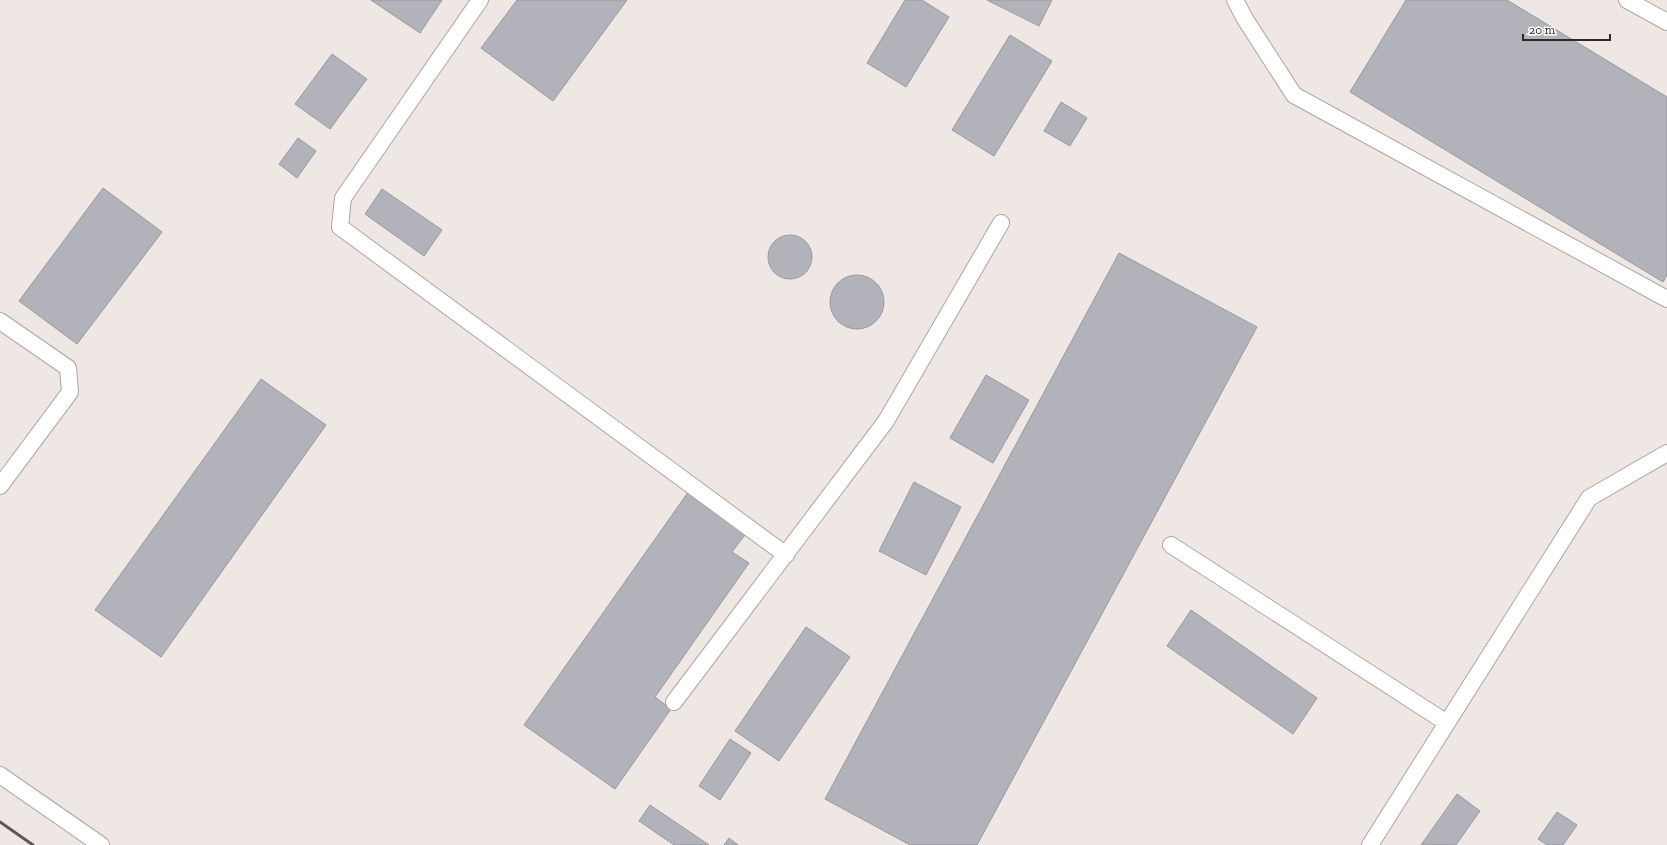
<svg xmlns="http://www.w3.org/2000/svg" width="1667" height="845" font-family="'Zilla Slab',serif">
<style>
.building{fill:#b2b3ba;stroke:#98999f}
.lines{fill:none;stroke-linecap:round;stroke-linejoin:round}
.lane-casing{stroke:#ada6a3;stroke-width:18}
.lane{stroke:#fff;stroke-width:16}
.rail{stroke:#5d5857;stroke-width:3}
</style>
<rect width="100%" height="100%" fill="#efe7e4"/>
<!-- building -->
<g class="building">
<polygon points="371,0 442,0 420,33"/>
<polygon points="517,0 627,0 553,101 481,48"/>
<polygon points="905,0 922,0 949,17 906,87 867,63"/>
<polygon points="987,0 1052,0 1039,26"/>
<polygon points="1406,0 1507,0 1667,97 1667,275 1663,282 1350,92"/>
<polygon points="1010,35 1052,61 994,156 952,130"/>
<polygon points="332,54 367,79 330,129 295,104"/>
<polygon points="1061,102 1087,118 1070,146 1044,131"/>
<polygon points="298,138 316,151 297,178 279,164"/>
<polygon points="103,188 162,232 77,344 19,301"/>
<polygon points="382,189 442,230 424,256 365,214"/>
<circle cx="790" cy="257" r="22"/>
<polygon points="1119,253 1257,327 977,845 910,845 825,799"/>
<circle cx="857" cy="302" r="27"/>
<polygon points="986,375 1029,400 993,463 950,438"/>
<polygon points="261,379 326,425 161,657 95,610"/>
<polygon points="914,482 961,507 926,575 879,551"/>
<polygon points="689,491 747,532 732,552 749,563 655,697 671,709 615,789 524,725"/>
<polygon points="1191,610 1317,698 1293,734 1167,646"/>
<polygon points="806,627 850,657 779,761 735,731"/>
<polygon points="730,739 751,753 720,800 699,786"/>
<polygon points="1457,794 1480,811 1456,845 1421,845"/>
<polygon points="650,805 709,845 674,845 639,821"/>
<polygon points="1557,812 1577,825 1563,845 1547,845 1538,839"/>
<polygon points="729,838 738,845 724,845"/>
</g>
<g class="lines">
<!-- lane casing -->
<g class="lane-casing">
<g id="lane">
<polyline points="480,0 343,198 340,227 786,555"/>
<polyline points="1235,0 1245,19 1294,95 1667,299"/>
<polyline points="1627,0 1667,22"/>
<polyline points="0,321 68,368 70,392 0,486"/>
<polyline points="1171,545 1447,723"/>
<polyline points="674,702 886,421 1001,223"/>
<polyline points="0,775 101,845"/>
<polyline points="1370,845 1589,498 1667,453"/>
</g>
</g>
<!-- lane -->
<use href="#lane" class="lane"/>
<!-- rail -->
<polyline class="rail" points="0,822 33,845"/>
</g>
<!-- scale -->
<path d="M1523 34v6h87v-6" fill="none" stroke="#2d2a29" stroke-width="2"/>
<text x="1529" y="34" font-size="12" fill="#2d2a29" stroke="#ffffff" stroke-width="3" paint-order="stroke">20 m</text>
</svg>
